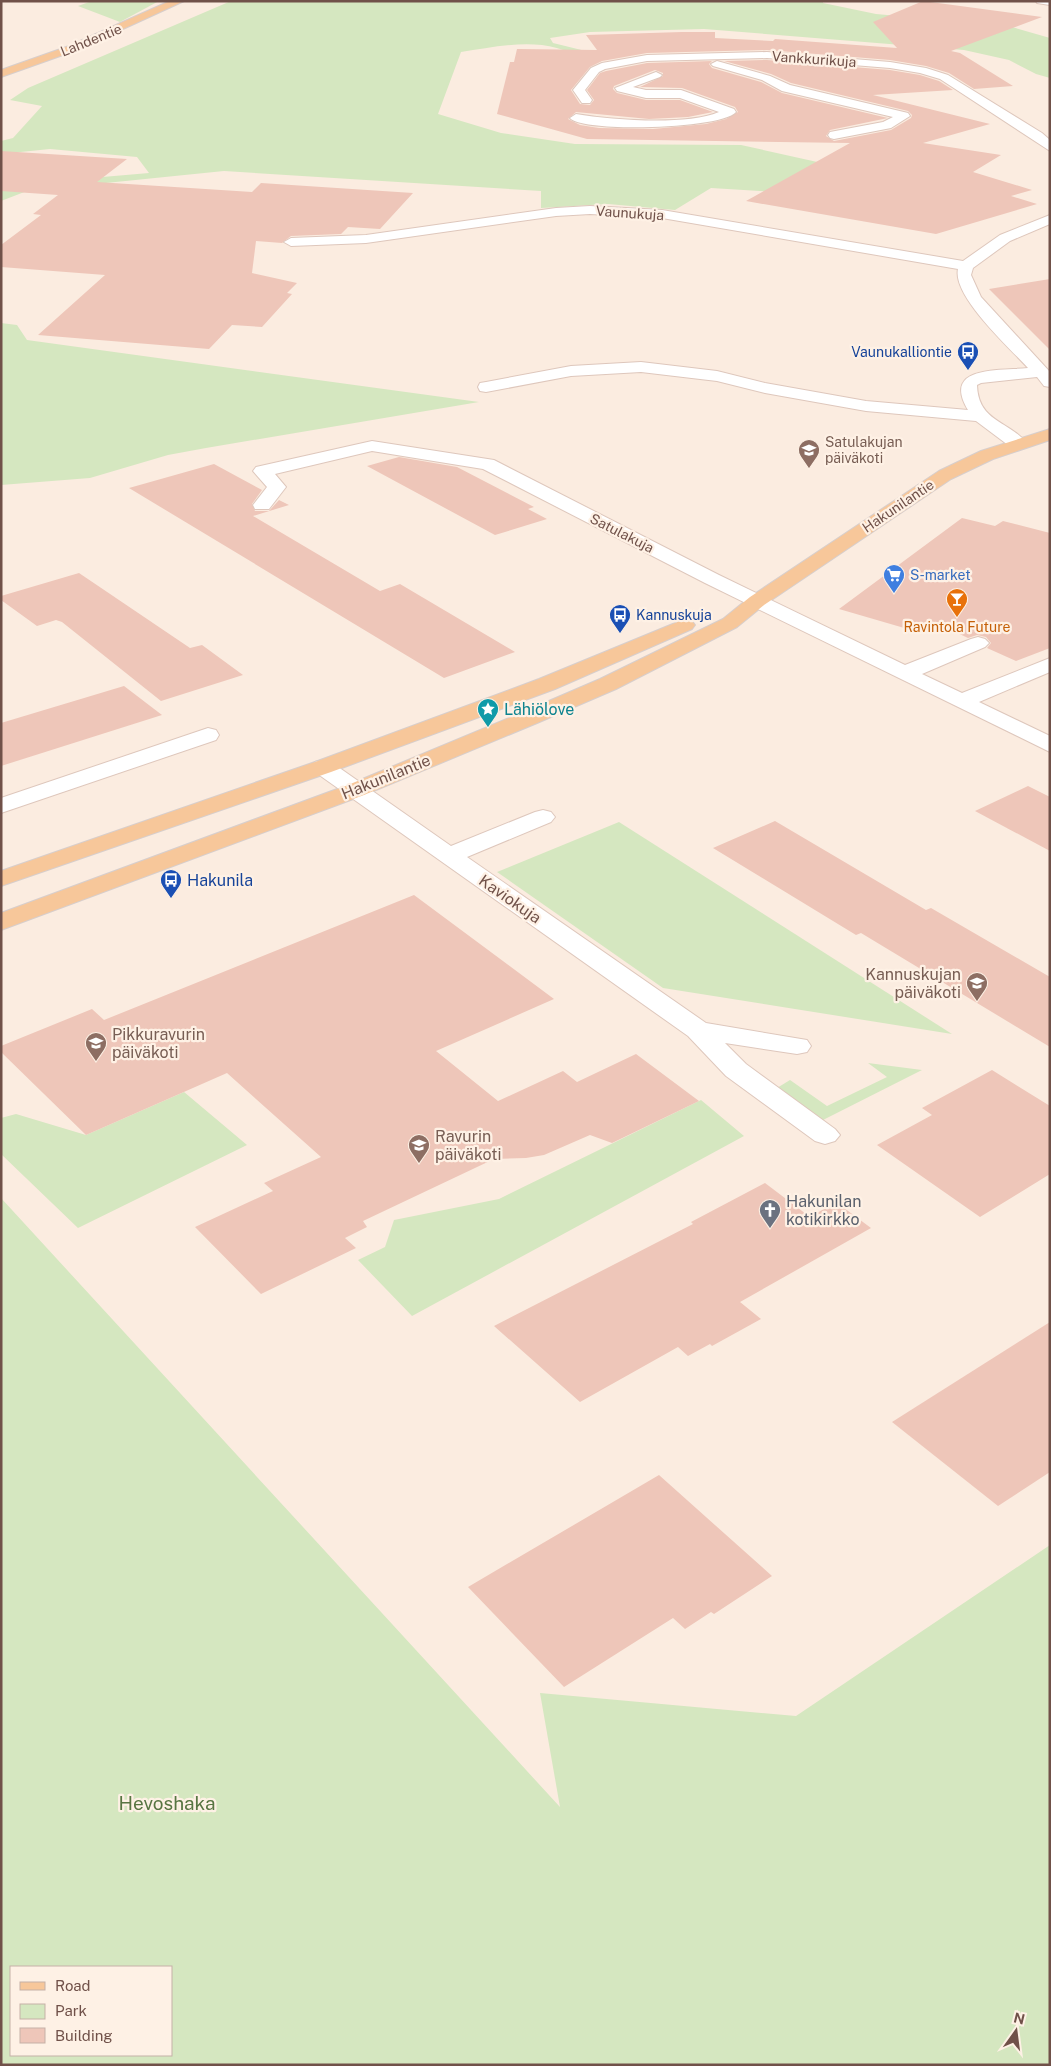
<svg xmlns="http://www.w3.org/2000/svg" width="1051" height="2066" font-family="'Public Sans',sans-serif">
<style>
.green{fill:#d5e7c0;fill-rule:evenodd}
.building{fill:#eec6b9;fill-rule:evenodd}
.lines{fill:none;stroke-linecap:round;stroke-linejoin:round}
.minor-casing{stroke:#dec7bc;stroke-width:2}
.major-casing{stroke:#d7cecc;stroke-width:2}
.minor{fill:#fff;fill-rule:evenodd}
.major{fill:#f7c79a;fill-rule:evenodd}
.labels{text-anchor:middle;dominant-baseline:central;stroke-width:4.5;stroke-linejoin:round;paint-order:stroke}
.far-street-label{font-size:14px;fill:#705149;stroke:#fef1e5}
.far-transit-label{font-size:14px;fill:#164399;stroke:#fef1e5;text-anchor:end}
.far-education-label{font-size:14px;fill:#785e54;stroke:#fef1e5;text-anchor:start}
.far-shop-label{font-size:14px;fill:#366cbe;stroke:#fef1e5;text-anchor:start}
.far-food-label{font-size:14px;fill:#c56008;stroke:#fef1e5}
.culture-label{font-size:16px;fill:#0d838f;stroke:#fef1e5;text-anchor:start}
.street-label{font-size:16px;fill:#705149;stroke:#fef1e5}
.transit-label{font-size:16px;fill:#164399;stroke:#fef1e5;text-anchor:start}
.education-label{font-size:16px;fill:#785e54;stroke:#fef1e5;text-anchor:start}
.worship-label{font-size:16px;fill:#5b616d;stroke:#fef1e5;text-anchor:start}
.near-park-label{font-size:19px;fill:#587542;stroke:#fef1e5}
</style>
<rect width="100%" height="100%" fill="#fbece0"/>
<!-- green -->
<g class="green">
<polygon points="92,1 159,1 120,22 78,6"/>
<path d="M231 1H823V3L876 14 932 19 988 20 1050 38V78L1036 74 1009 60 964 50 704 29 590 32 550 38 553 43 610 57C586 61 565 48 542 45 515 42 487 48 461 52L438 114 501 133 575 144 741 145 912 183 925 201 711 188 675 210 608 204 541 208V191L224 171 27 191 1 201V183L21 184 149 173 137 157 50 149 1 154V141L13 138 42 106 10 100 28 88Z"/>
<polygon points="1,323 17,325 27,340 479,402 206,448 168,455 90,478 1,485"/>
<polygon points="619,822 952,1034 663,988 497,872"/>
<polygon points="868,1063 922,1070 823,1120 777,1088 790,1080 827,1106 887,1077"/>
<polygon points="184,1092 247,1145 78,1228 1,1154 1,1118 16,1114 86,1135"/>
<polygon points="701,1100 744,1136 412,1316 358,1260 385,1247 394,1220 499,1199"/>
<path d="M1 1198 560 1807 540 1693 796 1716 1050 1545V2065H1ZM11 1967H171V2055H11Z"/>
</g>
<!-- building -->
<g class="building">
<path d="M923 1 1042 17 951 51 960 53 1013 86 974 89 949 73 926 66 890 60 767 50 647 53 602 61 590 67 571 90 580 104 590 105 594 100 587 90 600 73 606 71 647 63 712 61 709 64 712 68 761 82 782 93 888 118 830 130 826 136 834 141 891 130 911 118 912 115 908 111 791 83 771 74 724 61 767 60 890 70 920 75 939 81 953 90 873 95 990 124 923 143 1001 155 973 172 1032 190 1011 196 1037 204 936 234 746 201 850 143 587 139 497 114 510 62H514L517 49 597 50 586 35 682 32H715V38L773 41 775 39 897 48 873 22ZM655 70 663 73V76L640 87 682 88 735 107 738 112 726 119 706 124 653 129 599 128 580 125 568 119 576 112 649 119 688 117 713 112 680 100H646L617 93 613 89 614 86Z"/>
<polygon points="1,151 127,159 97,182 252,192 261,183 413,193 380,229 348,227 341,234 291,236 282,243 256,241 252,273 297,283 287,293 292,294 262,327 232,325 209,349 38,335 105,275 1,267 1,245 41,215 33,214 58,195 1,191"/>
<polygon points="1050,279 1050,350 989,289"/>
<polygon points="399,457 457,467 534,507 528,509 547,519 495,535 367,466"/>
<polygon points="214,464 262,490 252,504 255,511 269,511 279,500 289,505 253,516 380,591 400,584 515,652 444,678 129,488"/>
<polygon points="962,518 995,526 1003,521 1050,533 1050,648 1016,661 987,648 991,643 986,637 977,635 968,638 949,629 939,633 928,628 918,632 839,609"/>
<polygon points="79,573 190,648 202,645 243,675 161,701 62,622 56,620 37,626 1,600 1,596"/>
<polygon points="124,686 162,715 1,766 1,723"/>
<polygon points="1028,786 1050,797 1050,851 975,811"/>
<polygon points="775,821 926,910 931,908 1050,977 1050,1047 861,933 856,935 713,848"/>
<polygon points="414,895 554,999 436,1051 498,1101 563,1071 577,1082 636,1054 699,1101 612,1143 590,1135 544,1155 526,1158 494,1159 363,1221 367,1227 345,1238 356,1248 261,1294 195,1227 273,1191 264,1183 321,1157 227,1073 86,1135 1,1052 1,1046 92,1009 104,1020"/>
<polygon points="992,1070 1050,1106 1050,1174 980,1217 877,1145 932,1115 922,1108"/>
<polygon points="765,1183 810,1217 836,1202 871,1228 740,1302 761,1319 712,1346 710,1344 688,1356 678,1347 580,1402 494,1326 693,1224 691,1222"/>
<polygon points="1050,1322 1050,1472 998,1506 892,1422"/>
<polygon points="659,1475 772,1576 714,1614 711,1612 685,1629 673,1618 564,1687 468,1587"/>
</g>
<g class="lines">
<!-- minor casing -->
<g class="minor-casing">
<g id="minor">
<polygon points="1036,1 1050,1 1050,5 1037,3"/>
<polygon points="767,52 890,62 926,68 948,75 1042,133 1050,140 1050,151 940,79 920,73 890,68 767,58 647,61 605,69 599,72 585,90 592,100 590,103 582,103 573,90 591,68 602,63 647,55"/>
<polygon points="717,61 770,76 790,85 908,113 910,116 891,128 834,139 830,138 828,135 830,132 883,122 893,117 782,91 762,80 713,66 711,64"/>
<path d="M656 72 662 75 660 77 633 87 646 90H681L734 109 736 112C722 129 583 133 570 118L576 114C612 120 686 126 719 112L680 98H646L617 91 615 88Z"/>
<path d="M590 206 662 210 963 261 1000 235 1050 215V224L1010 241 973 268 971 275 981 297 1050 372V387L1044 386 1037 377 981 383 977 385C978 423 1011 421 1027 444L1024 448H1012L976 421 866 411 765 393 717 381 641 372 571 376 486 392 480 391 478 387 480 383 486 382 571 366 641 362 717 371 765 383 866 401 968 410C941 365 1000 371 1028 368 1010 348 952 296 958 269L662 218 590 214 556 216 366 243 291 246 284 242 291 238 366 235 556 208Z"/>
<polygon points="372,441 494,460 719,575 905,665 971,639 978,637 985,639 989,643 985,647 922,674 962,693 1050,658 1050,672 979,702 1050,736 1050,752 705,583 483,469 372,451 275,474 286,487 269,509 255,509 253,505 267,487 253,471 256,467"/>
<polygon points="208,728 216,730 219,735 216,740 1,813 1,798"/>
<polygon points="323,760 331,762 451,846 535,812 543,810 551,812 555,817 551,822 467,857 706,1023 807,1040 811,1046 807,1052 797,1054 725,1043 746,1064 835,1129 840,1135 835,1141 825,1144 815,1141 726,1076 688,1036 315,772 311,767 315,762"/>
</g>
</g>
<!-- major casing -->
<g class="major-casing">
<g id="major">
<polygon points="170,1 184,1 77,50 1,77 1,70 69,46"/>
<polygon points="1050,429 1050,440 993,459 951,479 764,605 737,627 616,689 537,723 364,795 1,930 1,913 348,785 521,713 600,679 723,619 750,597 939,471 981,451"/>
<polygon points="685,619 692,621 695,625 692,629 555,689 331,772 1,886 1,871 315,762 539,679"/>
</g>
</g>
<!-- minor -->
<use href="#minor" class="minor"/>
<!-- major -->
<use href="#major" class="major"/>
</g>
<!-- icons -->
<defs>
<g id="bus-pin" transform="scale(1.125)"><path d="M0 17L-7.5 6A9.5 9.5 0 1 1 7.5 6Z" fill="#1a4fb4" stroke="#fef1e5"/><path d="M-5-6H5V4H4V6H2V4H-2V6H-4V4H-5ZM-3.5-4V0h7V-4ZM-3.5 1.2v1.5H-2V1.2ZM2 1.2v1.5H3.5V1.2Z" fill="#fff"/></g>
<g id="school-pin" transform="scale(1.125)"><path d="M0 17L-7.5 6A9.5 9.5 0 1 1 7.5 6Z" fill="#8d6e63" stroke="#fef1e5"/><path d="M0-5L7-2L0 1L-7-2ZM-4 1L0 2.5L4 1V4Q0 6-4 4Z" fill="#fff"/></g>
<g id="supermarket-pin" transform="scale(1.125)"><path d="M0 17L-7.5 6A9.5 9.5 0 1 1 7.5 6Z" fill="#3f7fe0" stroke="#fef1e5"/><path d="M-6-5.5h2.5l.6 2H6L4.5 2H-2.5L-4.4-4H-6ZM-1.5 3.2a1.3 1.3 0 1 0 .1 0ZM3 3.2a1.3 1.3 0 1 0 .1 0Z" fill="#fff"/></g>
<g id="bar-pin" transform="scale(1.125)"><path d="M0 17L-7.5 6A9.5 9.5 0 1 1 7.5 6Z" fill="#e8710a" stroke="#fef1e5"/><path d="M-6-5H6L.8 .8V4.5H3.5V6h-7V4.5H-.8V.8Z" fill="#fff"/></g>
<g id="sight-pin" transform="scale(1.125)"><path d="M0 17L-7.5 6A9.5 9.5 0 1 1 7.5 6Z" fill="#0f9aa8" stroke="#fef1e5"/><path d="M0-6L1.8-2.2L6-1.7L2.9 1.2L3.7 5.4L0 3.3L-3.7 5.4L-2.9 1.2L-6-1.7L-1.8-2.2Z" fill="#fff"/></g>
<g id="church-pin" transform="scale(1.125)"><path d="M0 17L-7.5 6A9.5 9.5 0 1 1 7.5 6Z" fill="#6b7280" stroke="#fef1e5"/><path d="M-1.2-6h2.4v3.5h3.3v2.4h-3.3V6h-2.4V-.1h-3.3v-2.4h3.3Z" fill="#fff"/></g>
</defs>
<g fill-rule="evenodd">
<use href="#bus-pin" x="968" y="352"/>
<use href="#school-pin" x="809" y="450"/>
<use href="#supermarket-pin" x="894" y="575"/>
<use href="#bar-pin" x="957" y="599"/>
<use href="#bus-pin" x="620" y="615"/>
<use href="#sight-pin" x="488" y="709"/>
<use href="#bus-pin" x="171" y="880"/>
<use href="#school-pin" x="977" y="983"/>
<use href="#school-pin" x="96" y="1043"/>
<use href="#school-pin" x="419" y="1145"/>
<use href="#church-pin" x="770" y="1210"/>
</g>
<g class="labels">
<!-- far-street labels -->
<g class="far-street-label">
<text transform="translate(91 40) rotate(-22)">Lahdentie</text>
<text transform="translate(814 59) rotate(4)">Vankkurikuja</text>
<text transform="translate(630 213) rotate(4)">Vaunukuja</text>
<text transform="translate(898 506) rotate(-34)">Hakunilantie</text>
<text transform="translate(622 533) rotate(27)">Satulakuja</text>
</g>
<!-- far-transit labels -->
<g class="far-transit-label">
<text x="952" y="352">Vaunukalliontie</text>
<text x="636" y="615" text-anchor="start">Kannuskuja</text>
</g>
<!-- far-education labels -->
<g class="far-education-label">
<text x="825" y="442">Satulakujan<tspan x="825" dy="16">päiväkoti</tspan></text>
</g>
<!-- far-shop labels -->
<g class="far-shop-label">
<text x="910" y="575">S-market</text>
</g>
<!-- far-food labels -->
<g class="far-food-label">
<text x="957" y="627">Ravintola Future</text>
</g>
<!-- culture labels -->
<g class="culture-label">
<text x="504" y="709">Lähiölove</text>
</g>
<!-- street labels -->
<g class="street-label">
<text transform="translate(386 777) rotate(-22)">Hakunilantie</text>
<text transform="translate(510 899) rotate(35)">Kaviokuja</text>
</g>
<!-- transit labels -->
<g class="transit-label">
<text x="187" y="880">Hakunila</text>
</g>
<!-- education labels -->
<g class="education-label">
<text x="961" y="974" text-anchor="end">Kannuskujan<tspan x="961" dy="18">päiväkoti</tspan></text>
<text x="112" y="1034">Pikkuravurin<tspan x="112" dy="18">päiväkoti</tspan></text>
<text x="435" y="1136">Ravurin<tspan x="435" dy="18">päiväkoti</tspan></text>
</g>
<!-- worship labels -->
<g class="worship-label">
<text x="786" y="1201">Hakunilan<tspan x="786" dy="18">kotikirkko</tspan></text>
</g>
<!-- near-park labels -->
<g class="near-park-label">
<text x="167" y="1803">Hevoshaka</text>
</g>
</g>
<!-- border -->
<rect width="1051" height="2066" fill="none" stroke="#705149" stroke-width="5"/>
<!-- legend -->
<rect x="10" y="1966" width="162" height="90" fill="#fef1e5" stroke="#c5b1a7"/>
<rect x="20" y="1982" width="25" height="8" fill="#f7c79a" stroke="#c5b1a7"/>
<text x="55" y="1991" font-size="15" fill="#705149">Road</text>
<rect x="20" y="2004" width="25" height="15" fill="#d5e7c0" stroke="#c5b1a7"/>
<text x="55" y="2016" font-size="15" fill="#705149">Park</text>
<rect x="20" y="2028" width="25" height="15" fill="#eec6b9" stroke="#c5b1a7"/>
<text x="55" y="2041" font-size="15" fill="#705149">Building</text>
<!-- north arrow -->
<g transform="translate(1016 2031) rotate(14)" stroke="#fef1e5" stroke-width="4" paint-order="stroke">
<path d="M0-4L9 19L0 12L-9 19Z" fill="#705149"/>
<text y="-8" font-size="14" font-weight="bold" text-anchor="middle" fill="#705149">N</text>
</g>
</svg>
